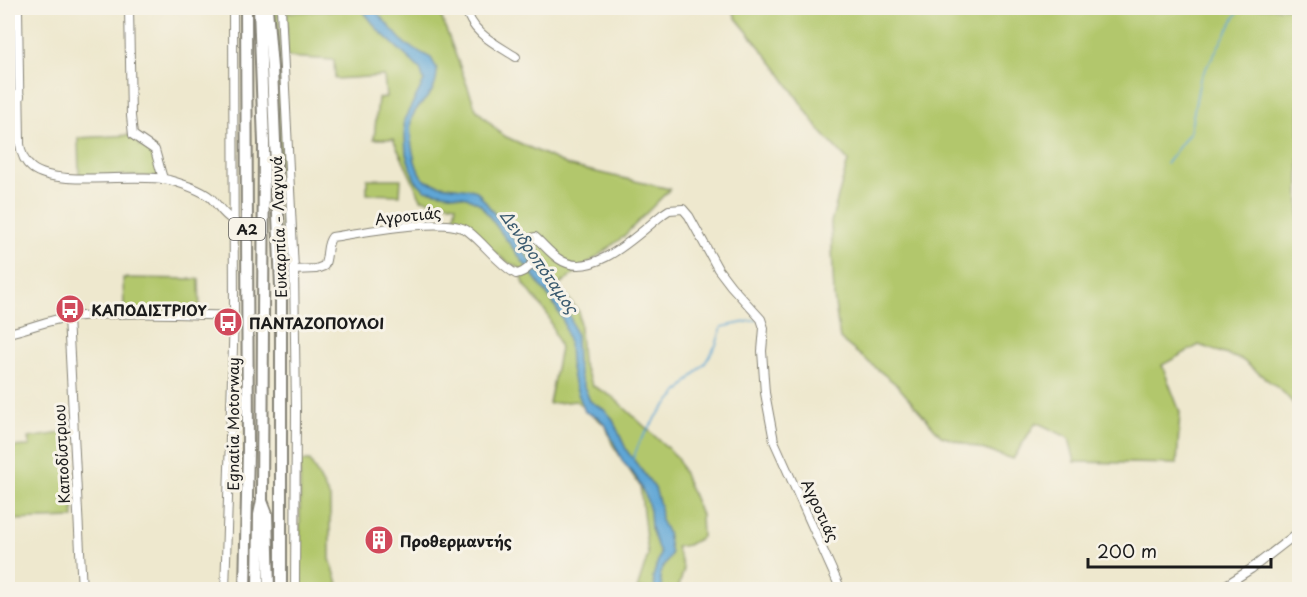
<svg xmlns="http://www.w3.org/2000/svg" width="1307" height="597" font-family="'Playpen Sans',sans-serif">
<style>
.green{fill:#b2c76c;stroke:#677244;stroke-width:1.5}
.water{fill:#5ea6d5;stroke:#3d6178;stroke-width:1.5}
.lines{fill:none;stroke-linecap:round;stroke-linejoin:round}
.stream{stroke:#5ea6d5;stroke-width:1.5}
.minor-casing{stroke:#858275;stroke-width:10}
.highway-casing{stroke:#858275;stroke-width:14}
.minor{stroke:#fff;stroke-width:8}
.highway{stroke:#fff;stroke-width:10}
.labels{text-anchor:middle;dominant-baseline:central;stroke-width:6;stroke-linejoin:round;paint-order:stroke}
.shield{fill:#f7f3e8;stroke:#5e5c59;stroke-width:1.5}
.shield-label{font-size:14px;font-weight:bold;fill:#1c1c1c}
.street-label{font-size:15px;fill:#1c1c1c;stroke:#f7f3e8}
.poi-label{font-size:15px;font-weight:bold;fill:#1c1c1c;stroke:#f7f3e8;text-anchor:start}
.water-label{font-size:16px;font-style:italic;fill:#3a5a6f;stroke:#f7f3e8}
</style>
<rect width="100%" height="100%" fill="#f7f3e8"/>
<filter id="ink" filterUnits="userSpaceOnUse"><feTurbulence type="fractalNoise" baseFrequency=".0167" numOctaves="2"/><feDisplacementMap in="SourceGraphic" scale="12" xChannelSelector="R" yChannelSelector="G"/><feConvolveMatrix kernelMatrix="1 2 1 2 8 2 1 2 1" color-interpolation-filters="sRGB"/></filter>
<filter id="wash" filterUnits="userSpaceOnUse"><feTurbulence type="fractalNoise" baseFrequency=".008" numOctaves="4" result="noise"/><feDisplacementMap in="SourceGraphic" scale="24" xChannelSelector="R" yChannelSelector="G"/><feGaussianBlur stdDeviation="1.35" result="paint"/><feColorMatrix in="noise" values="0 0 0 0 0 0 0 0 0 0 0 0 0 0 0 0 0 1.4 0 .05"/><feComposite in="paint" operator="in"/></filter>
<g filter="url(#wash)">
<rect width="100%" height="100%" fill="#eee8ce"/>
<!-- green -->
<g class="green">
<polygon points="273,8 279,8 281,123 288,298 284,297"/>
<path d="M352 8H438L476 109 502 135 570 166 670 189 623 237 558 286 579 312 582 362 593 386 613 397 677 457 701 515 702 537 688 545 676 547 684 569 679 586 682 589H637L648 555 640 486 612 444 606 426 576 401 549 404 560 348 548 315 524 284 520 268C498 261 475 231 454 217L456 205 421 199 393 139H374L378 98 386 97 384 76 335 79 334 60 287 57V12L349 10Z"/>
<polygon points="732,8 1299,8 1299,410 1284,393 1242,360 1199,345 1162,365 1180,412 1177,464 1075,462 1069,438 1036,422 1013,459 941,436 897,385 840,339 834,297 831,222 848,161 820,131 776,67 736,18"/>
<polygon points="132,135 140,146 153,147 159,161 158,177 79,175 78,138"/>
<polygon points="367,179 401,179 400,195 367,194"/>
<polygon points="123,278 199,279 200,312 124,310"/>
<polygon points="68,432 74,518 8,520 8,447 30,446 28,438"/>
<polygon points="300,461 310,461 330,498 330,559 340,589 300,589"/>
</g>
<!-- water -->
<path class="water" d="M361 8H373L405 44 431 58 437 69C437 76 436 85 432 91 426 101 413 109 411 121 409 135 414 175 427 181 443 188 461 186 477 191L568 310 576 336 577 362 581 379 590 401 605 410 612 418 627 451 655 488 660 505 661 520 667 532 671 554 660 573 662 589H655L653 577 660 554 651 528 650 511 646 497 636 477 623 462 606 426 598 417 585 412 574 383 570 363 569 344 563 320 552 301 480 204 467 197 425 190 415 180 406 154 404 120 424 81 420 69 378 30Z"/>
<g class="lines">
<!-- stream -->
<g class="stream">
<polyline points="1166,164 1190,132 1200,79 1240,8"/>
<polyline points="632,461 640,441 660,412 705,363 716,345 722,327 756,320"/>
</g>
</g>
</g>
<g filter="url(#ink)">
<g class="lines">
<!-- minor casing -->
<g class="minor-casing">
<g id="minor">
<path d="M18 8 20 144C21 153 24 162 32 168 58 188 136 172 169 180 183 184 200 189 211 198 219 206 223 215 234 221"/>
<polyline points="129,8 131,116 133,135 155,150 163,179"/>
<polyline points="281,8 294,270 296,409 295,590"/>
<path d="M466 8C471 33 496 44 516 57"/>
<polyline points="8,96 20,96"/>
<path d="M294 270 316 269 324 266C329 257 325 245 332 237 361 233 446 215 468 231 486 245 497 263 516 274 522 273 525 271 529 267 539 257 529 250 528 239L535 237C543 244 550 253 559 259 592 282 639 233 663 214L669 210 683 209 689 216 718 269 731 286 761 319 764 328 762 351 765 393 774 441 841 590"/>
<polyline points="68,317 82,590"/>
<path d="M8 333C29 329 49 319 71 317 125 311 179 314 234 316"/>
<polyline points="225,590 234,316 233,8"/>
<polyline points="1218,590 1251,569 1300,531"/>
</g>
</g>
<!-- highway casing -->
<g class="highway-casing">
<g id="highway">
<polyline points="267,8 272,68 281,287 281,590"/>
<polyline points="262,501 267,514 269,590"/>
<polyline points="245,590 248,450 246,8"/>
<polyline points="258,590 259,515 262,500 264,143 259,8"/>
</g>
</g>
<!-- minor -->
<use href="#minor" class="minor"/>
<!-- highway -->
<use href="#highway" class="highway"/>
</g>
</g>
<!-- icons -->
<defs>
<g id="bus-disc" transform="scale(1.5)"><circle r="9.5" fill="#d1495b" stroke="#f7f3e8"/><path d="M-5-6H5V4H4V6H2V4H-2V6H-4V4H-5ZM-3.5-4V0h7V-4ZM-3.5 1.2v1.5H-2V1.2ZM2 1.2v1.5H3.5V1.2Z" fill="#fff"/></g>
<g id="building-disc" transform="scale(1.5)"><circle r="9.5" fill="#d1495b" stroke="#f7f3e8"/><path d="M-4-6H4V6H1V3H-1V6H-4ZM-2.5-4.3h1.7v1.8h-1.7ZM.8-4.3h1.7v1.8H.8ZM-2.5-1h1.7V.8h-1.7ZM.8-1h1.7V.8H.8Z" fill="#fff"/></g>
</defs>
<g fill-rule="evenodd">
<use href="#bus-disc" x="70" y="309"/>
<use href="#bus-disc" x="228" y="322"/>
<use href="#building-disc" x="379" y="540"/>
</g>
<g class="labels">
<!-- shield labels -->
<rect class="shield" x="229" y="218" width="36" height="22" rx="4.5"/>
<g class="shield-label">
<text x="247" y="229">Α2</text>
</g>
<!-- street labels -->
<g class="street-label">
<text transform="translate(408 215) rotate(-6)">Αγροτιάς</text>
<text transform="translate(278 227) rotate(-92)">Ευκαρπία - Λαγυνά</text>
<text transform="translate(232 424) rotate(-90)">Egnatia Motorway</text>
<text transform="translate(61 454) rotate(-93)">Καποδίστριου</text>
<text transform="translate(821 510) rotate(65)">Αγροτιάς</text>
</g>
<!-- poi labels -->
<g class="poi-label">
<text x="91" y="309">ΚΑΠΟΔΙΣΤΡΙΟΥ</text>
<text x="249" y="322">ΠΑΝΤΑΖΟΠΟΥΛΟΙ</text>
<text x="400" y="540">Προθερμαντής</text>
</g>
<!-- water labels -->
<g class="water-label">
<text transform="translate(540 261) rotate(55)">Δενδροπόταμος</text>
</g>
</g>
<!-- margin -->
<rect width="1307" height="597" fill="none" stroke="#f7f3e8" stroke-width="30"/>
<!-- scale -->
<path d="M1088 558v9h183v-9" fill="none" stroke="#1c1c1c" stroke-width="3"/>
<text x="1097" y="558" font-size="18" fill="#1c1c1c" stroke="#f7f3e8" stroke-width="4.5" paint-order="stroke">200 m</text>
</svg>
